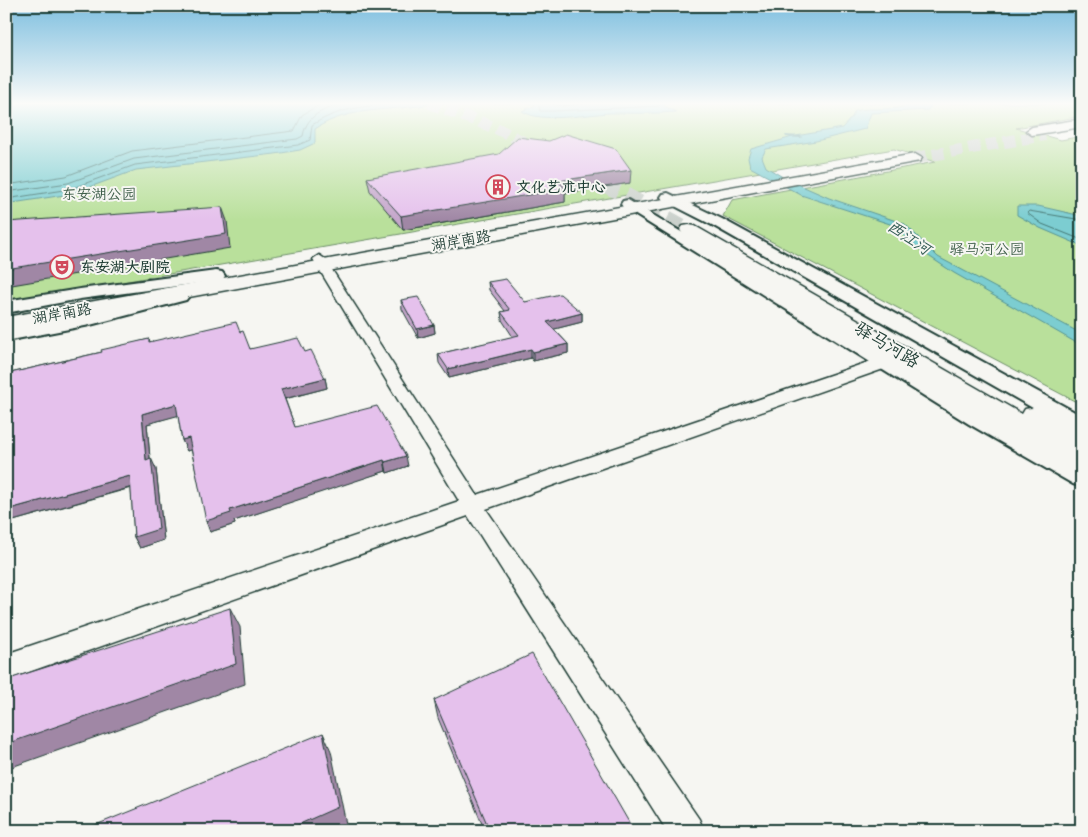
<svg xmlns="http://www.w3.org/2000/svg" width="1088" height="837" font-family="'Architects Daughter','LXGW WenKai TC',sans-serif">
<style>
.green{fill:#b9e09b;stroke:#6c8e68}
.water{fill:#7bcdd1;stroke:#569392}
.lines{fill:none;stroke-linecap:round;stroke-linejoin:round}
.shore{stroke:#447773;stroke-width:1}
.stream{fill:#569392;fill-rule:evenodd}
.canal{fill:#7bcdd1;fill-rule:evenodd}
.secondary-tunnel-far1{stroke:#cbd1cc;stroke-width:12;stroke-dasharray:12 6;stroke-linecap:butt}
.secondary-tunnel{stroke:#cbd1cc;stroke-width:16;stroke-dasharray:16 8;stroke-linecap:butt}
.minor-casing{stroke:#1f3d34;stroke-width:3}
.tertiary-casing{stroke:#1f3d34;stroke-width:4}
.secondary-casing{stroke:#1f3d34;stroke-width:3}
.minor{fill:#f6f6f2;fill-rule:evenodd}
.tertiary{fill:#f6f6f2;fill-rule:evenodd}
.secondary{fill:#f6f6f2;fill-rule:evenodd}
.wall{fill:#c5a6cb;stroke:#1f3d34}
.shaded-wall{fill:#a087a5;stroke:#1f3d34}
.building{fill:#e5c1ec;stroke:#1f3d34}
.labels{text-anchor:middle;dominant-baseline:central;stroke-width:4;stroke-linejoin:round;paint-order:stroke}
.far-poi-label{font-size:15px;font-weight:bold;fill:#1f3d34;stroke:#f6f6f2;text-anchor:start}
.far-park-label{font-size:15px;fill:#3e5e49;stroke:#f6f6f2}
.far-street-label{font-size:15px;fill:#1f3d34;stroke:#f6f6f2}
.far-water-label{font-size:16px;font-style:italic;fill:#315a53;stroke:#f6f6f2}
.street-label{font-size:18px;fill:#1f3d34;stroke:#f6f6f2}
</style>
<rect width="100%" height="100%" fill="#f6f6f2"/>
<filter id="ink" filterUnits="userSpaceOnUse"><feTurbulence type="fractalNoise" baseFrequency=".02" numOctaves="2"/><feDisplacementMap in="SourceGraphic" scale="10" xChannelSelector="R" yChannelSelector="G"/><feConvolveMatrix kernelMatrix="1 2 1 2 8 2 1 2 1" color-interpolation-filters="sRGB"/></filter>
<g filter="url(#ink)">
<!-- green -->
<polygon class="green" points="6,103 1082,103 1082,116 1016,128 1061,140 1082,136 1082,405 723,216 732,200 935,162 894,149 6,302"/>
<!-- water -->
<g class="water">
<path d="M6 103H436C396 112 350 105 315 129V143L300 150 275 154 136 170 71 194 6 204Z"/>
<path d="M529 103H665L664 106 676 112C655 114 632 113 610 113 587 114 541 124 522 111L536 105Z"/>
<path d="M913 103H932L928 110 871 113 865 129 816 141 766 149 762 157 766 167 786 179 829 198 905 224 938 257 1082 334V346L954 273 924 253 890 224 801 195 750 167 748 158 751 149 796 136 842 128 852 117 855 111C873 106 897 113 913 103Z"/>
<polygon points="1017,206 1038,206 1082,216 1082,246 1040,228 1017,215"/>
</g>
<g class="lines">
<!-- shore -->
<g class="shore">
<polyline points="538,103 540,111 554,111 659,106 661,103"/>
<polyline points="545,103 562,106 595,103"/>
<polyline points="6,185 66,176 132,151 294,131 302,115 322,103"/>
<path d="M6 192 68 183 134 159 297 139 303 136C307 112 329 107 350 103"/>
<path d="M6 199 70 189 135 165 298 145 310 140 312 125C342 106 374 105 408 103"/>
<polyline points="1082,220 1029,211 1027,213 1042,224 1082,240"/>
</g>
<!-- stream -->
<polygon class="stream" points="785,135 801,136 802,137 801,138 786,137"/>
<!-- canal -->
<polygon class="canal" points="1074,103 1082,103 1082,115 1075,110"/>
<!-- secondary-tunnel-far1 -->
<g class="secondary-tunnel-far1">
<polyline points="429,103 496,128 564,163"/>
<polyline points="915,158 1045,135"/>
</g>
<!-- secondary-tunnel -->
<polyline class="secondary-tunnel" points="562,161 689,230"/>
<!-- minor casing -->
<g class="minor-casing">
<polygon id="minor" points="319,255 325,259 477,495 880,358 892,358 894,362 892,366 486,509 699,819 704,831 667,831 468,516 6,680 6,654 459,501 313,259"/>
</g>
<!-- tertiary casing -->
<g class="tertiary-casing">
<g id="tertiary">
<polygon points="668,193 722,219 1082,416 1082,433 1073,431 712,225 663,200 661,197 663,194"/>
<polygon points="628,200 985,414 1082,466 1082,487 1073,484 969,424 623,207 621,204 623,201"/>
<polygon points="216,271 222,272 225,276 222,280 80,299 6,313 6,301 80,289"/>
<polygon points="180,291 186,292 189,296 186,300 90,325 6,341 6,329 90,313"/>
</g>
</g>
<!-- secondary casing -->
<g class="secondary-casing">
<g id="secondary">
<polygon points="1082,119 1082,127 1032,135 1026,131 1032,127"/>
<polygon points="915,154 922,158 920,161 6,331 6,317"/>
<path d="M689 225 695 226 1022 414 1025 409C1045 404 1064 419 1082 428V449L1076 448 1082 451V475L1071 472 1004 427 683 234 680 230 683 226Z"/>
</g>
</g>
<!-- minor -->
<use href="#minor" class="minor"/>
<!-- tertiary -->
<use href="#tertiary" class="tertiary"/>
<!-- secondary -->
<use href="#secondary" class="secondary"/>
</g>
<!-- wall -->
<g class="wall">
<polygon points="367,178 630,183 565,193 565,202 403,230 370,191"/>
<polygon points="488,282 525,302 582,313 582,322 554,329 568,344 568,353 533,361 531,358 449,378 439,363 438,354 513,337 502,320 501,312 505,311 489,290"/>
<polygon points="401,300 434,325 435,333 418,338 402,309"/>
<polygon points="240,332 250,349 305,352 325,378 327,388 285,399 295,427 408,466 387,473 386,471 341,485 234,521 235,524 210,532 191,449 187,451 182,440 178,415 147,424 150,458 156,469 164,540 140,548 134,537 131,488 6,523 6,374 102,352 149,339 150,342"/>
<polygon points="434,700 634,831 485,831 438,718"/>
</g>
<!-- shaded-wall -->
<g class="shaded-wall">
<polygon points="631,170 630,183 565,193 565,202 403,230 401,216 558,181"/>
<polygon points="222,207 227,221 230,248 6,286 6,269"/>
<polygon points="582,313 582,322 547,331 547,322"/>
<polygon points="434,325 435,333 418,338 417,329"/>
<polygon points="568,344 568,353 533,361 533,352"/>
<polygon points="531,349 531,358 449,378 448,369"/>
<polygon points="325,378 327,388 284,399 281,389"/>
<polygon points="176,404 180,415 147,424 151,470 146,460 142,414"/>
<polygon points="189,438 193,449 187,451 182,440"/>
<polygon points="406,456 408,466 387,473 385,462"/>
<polygon points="151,458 156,469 164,540 140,548 134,537"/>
<polygon points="384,460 386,471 234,521 235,524 210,532 206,521 230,510"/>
<polygon points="130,476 136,486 6,523 6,510"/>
<polygon points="230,608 240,627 245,684 6,769 6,744"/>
<polygon points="323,733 331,751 346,824 331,831 284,831"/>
</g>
<!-- building -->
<g class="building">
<polygon points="566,134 616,149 631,170 558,181 565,189 401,216 367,178 499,154 518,137 549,141"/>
<polygon points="222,207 226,234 6,269 6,222"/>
<polygon points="506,279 525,302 560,294 582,313 547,322 568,344 533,352 531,349 448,369 438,354 519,335 501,312 510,310 488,282"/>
<polygon points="418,297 434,325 417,329 401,300"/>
<polygon points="236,322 240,332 243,331 250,349 298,338 305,352 311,350 325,378 281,389 295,427 377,406 406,456 385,462 384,460 338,475 230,510 231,513 206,521 189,438 182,440 176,404 142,414 146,460 151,458 159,529 134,537 130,476 6,510 6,374 102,352 101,350 149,339 149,342"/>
<polygon points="230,608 236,664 6,744 6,680"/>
<polygon points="532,654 634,831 490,831 434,700"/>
<polygon points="323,733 338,807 284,831 81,831"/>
</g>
</g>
<!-- sky -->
<linearGradient id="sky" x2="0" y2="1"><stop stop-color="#7cbedf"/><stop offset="0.47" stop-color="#fbfbf9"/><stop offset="1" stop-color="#fbfbf9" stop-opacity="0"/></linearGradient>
<rect width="1088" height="220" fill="url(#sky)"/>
<!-- icons -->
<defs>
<g id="building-ring" transform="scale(1.25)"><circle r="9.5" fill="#f6f6f2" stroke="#d1495b" stroke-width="1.5"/><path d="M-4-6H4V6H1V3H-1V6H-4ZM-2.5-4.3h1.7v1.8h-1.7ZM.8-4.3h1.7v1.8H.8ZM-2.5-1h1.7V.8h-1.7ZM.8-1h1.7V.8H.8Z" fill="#d1495b"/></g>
<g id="theatre-ring" transform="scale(1.25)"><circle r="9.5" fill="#f6f6f2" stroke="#d1495b" stroke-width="1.5"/><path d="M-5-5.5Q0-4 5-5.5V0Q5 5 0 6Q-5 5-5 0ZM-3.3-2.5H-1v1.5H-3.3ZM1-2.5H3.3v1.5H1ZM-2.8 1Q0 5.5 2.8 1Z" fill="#d1495b"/></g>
</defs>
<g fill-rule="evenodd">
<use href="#building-ring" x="498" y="187"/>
<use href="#theatre-ring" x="62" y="267"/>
</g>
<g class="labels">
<!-- far-poi labels -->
<g class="far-poi-label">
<text x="516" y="187">文化艺术中心</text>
<text x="80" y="267">东安湖大剧院</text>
</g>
<!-- far-park labels -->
<g class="far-park-label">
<text x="99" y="194">东安湖公园</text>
<text x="987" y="249">驿马河公园</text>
</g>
<!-- far-street labels -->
<g class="far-street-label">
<text transform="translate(461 241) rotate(-10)">湖岸南路</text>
<text transform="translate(62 314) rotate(-10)">湖岸南路</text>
</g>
<!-- far-water labels -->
<g class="far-water-label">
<text transform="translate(909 238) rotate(34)">西江河</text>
</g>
<!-- street labels -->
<g class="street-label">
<text transform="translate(887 345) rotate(31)">驿马河路</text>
</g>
</g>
<!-- margin -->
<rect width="1088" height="837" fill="none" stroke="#f6f6f2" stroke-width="25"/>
<rect x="12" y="12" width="1063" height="812" fill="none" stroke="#1f3d34" stroke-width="2" filter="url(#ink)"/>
</svg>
